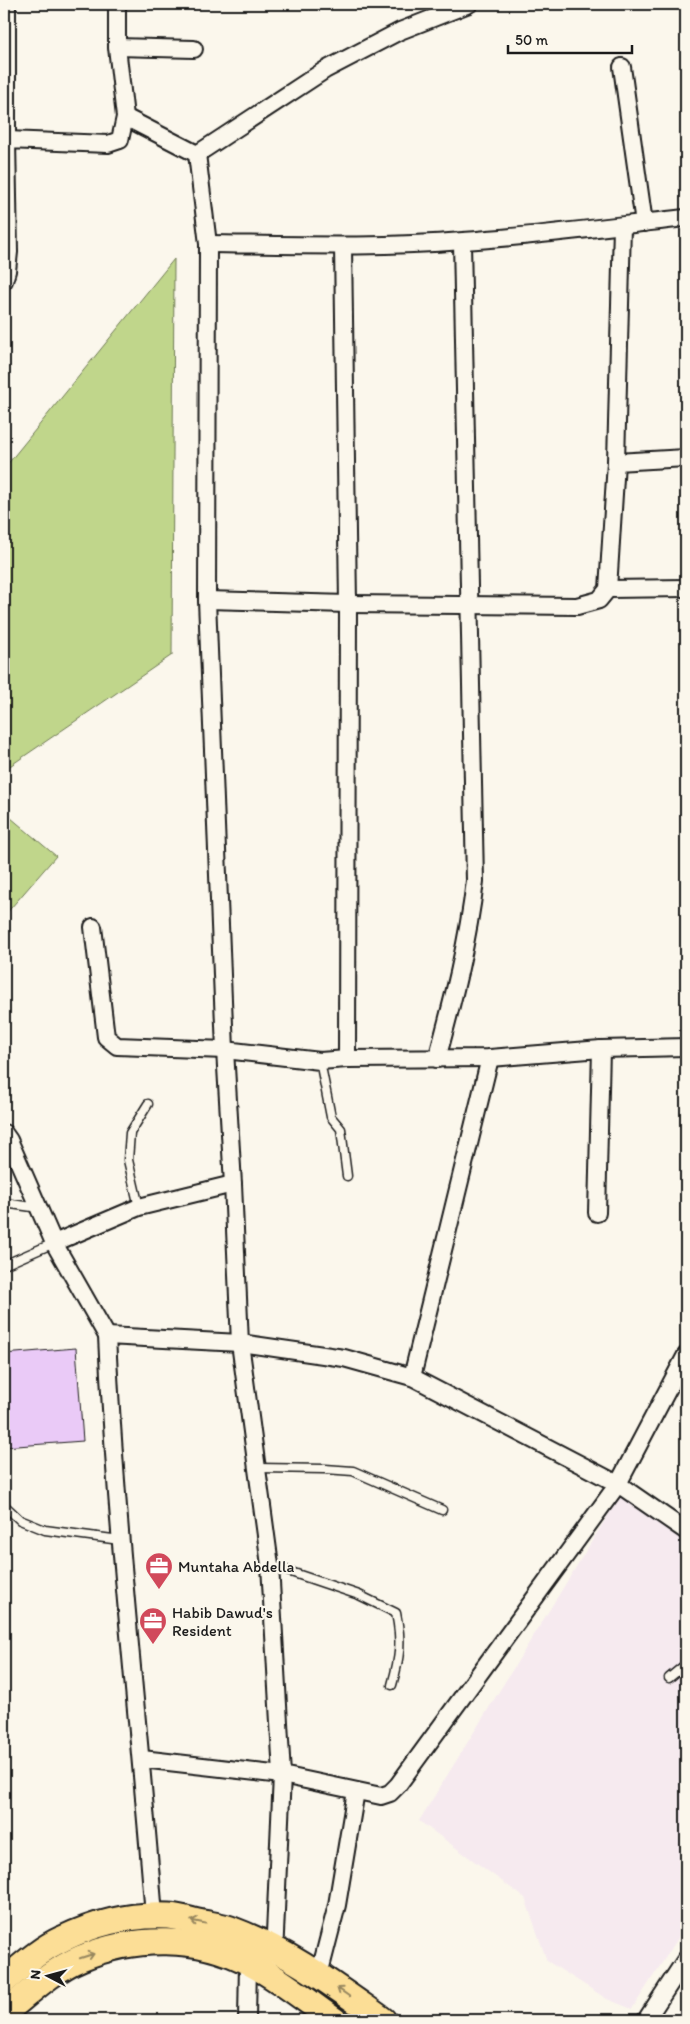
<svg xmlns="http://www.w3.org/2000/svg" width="690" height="2024" font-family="Itim,sans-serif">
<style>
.built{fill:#f6eaef}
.green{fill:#c0d68b;stroke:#6e7954}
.building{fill:#eacaf7;stroke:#1c1c1c}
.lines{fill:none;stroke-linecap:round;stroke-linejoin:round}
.service-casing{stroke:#1c1c1c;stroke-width:11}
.minor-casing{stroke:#1c1c1c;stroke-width:20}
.primary-casing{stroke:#1c1c1c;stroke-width:29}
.service{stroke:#fbf7ec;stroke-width:8}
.minor{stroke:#fbf7ec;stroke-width:16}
.primary{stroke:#fcde96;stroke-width:25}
.oneway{stroke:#97875f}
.labels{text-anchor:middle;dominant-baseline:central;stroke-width:4.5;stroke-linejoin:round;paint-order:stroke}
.poi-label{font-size:16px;fill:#1c1c1c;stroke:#fbf7ec;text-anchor:start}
</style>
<rect width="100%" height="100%" fill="#fbf7ec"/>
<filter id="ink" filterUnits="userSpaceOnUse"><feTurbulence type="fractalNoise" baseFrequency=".02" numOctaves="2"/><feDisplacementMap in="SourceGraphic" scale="10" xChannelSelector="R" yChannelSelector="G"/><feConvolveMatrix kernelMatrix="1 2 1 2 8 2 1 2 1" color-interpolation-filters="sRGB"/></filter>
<g filter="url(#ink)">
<!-- built -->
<polygon class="built" points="621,1494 686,1538 686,1926 632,2009 607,1999 547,1961 525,1898 419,1821"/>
<!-- green -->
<g class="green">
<polygon points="174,259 172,655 4,770 4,485 6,466"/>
<polygon points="4,812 56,856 4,916"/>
</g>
<!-- building -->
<polygon class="building" points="76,1348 83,1441 4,1447 4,1354"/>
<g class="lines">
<!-- service casing -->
<g class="service-casing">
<g id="service">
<polyline points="320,1061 331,1117 341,1129 347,1176"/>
<polyline points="4,1203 39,1208"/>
<polyline points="139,1207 128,1160 130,1133 148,1104"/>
<polyline points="4,1265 54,1243"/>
<polyline points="258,1468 325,1469 353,1471 442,1510"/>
<polyline points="4,1505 20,1520 45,1530 120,1540"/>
<path d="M270 1565 359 1595 396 1613C402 1642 400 1657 392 1685"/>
<polyline points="669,1678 686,1664"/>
</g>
</g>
<!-- minor casing -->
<g class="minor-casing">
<g id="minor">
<polyline points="117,47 194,49"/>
<polyline points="622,67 644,223"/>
<polyline points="125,117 197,154"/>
<polyline points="4,140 7,140 7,4"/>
<polyline points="197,154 208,244 207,600 225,1050 233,1184 240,1343 270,1565 282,1775 274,1956"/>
<polyline points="197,154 325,70 400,31 469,4"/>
<path d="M208 244C293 245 378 248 463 241 538 236 612 226 686 218"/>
<polyline points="343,246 348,604 347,1059"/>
<polyline points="4,281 7,271 9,252 7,140 108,144 120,140 125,117 117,47 117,4"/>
<polyline points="616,462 686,458"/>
<polyline points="608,589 686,588"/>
<polyline points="207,600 348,604 577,606 599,600 608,589 616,462 622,226"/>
<polyline points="93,927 106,1037 117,1046 225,1050 320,1061 347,1059 490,1058 601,1049 686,1047"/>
<path d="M437 1059C453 1000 468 942 475 881L462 242"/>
<polyline points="4,1133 9,1140 54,1243 107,1336"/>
<polyline points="597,1213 601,1049"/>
<polyline points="54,1243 139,1207 233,1184"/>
<polyline points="412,1377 490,1058"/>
<polyline points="142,1759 282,1775 381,1796 390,1793 398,1785 618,1484 686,1355"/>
<path d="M154 1916C139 1723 116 1530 107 1336L240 1343 344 1358 412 1377 618 1484 686 1531"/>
<polyline points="319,1975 337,1905 356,1791"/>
<polyline points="247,2020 248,1962"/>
<polyline points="646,2020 686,1959"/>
</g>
</g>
<!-- primary casing -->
<g class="primary-casing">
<g id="primary">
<path d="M4 1981C22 1966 40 1949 62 1939 95 1923 133 1914 169 1916 181 1917 192 1921 203 1923 213 1925 224 1926 233 1930 287 1950 336 1987 383 2020"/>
<path d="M4 2013C28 1994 52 1970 81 1958 134 1936 198 1935 250 1963 280 1979 307 2001 334 2020"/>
</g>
</g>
<!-- service -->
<use href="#service" class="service"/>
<!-- minor -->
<use href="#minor" class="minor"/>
<!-- primary -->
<use href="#primary" class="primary"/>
</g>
<!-- one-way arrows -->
<defs><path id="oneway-shaft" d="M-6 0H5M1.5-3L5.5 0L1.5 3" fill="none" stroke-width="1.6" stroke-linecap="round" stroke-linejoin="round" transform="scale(1.25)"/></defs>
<g class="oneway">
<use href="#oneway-shaft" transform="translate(198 1922) rotate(-168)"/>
<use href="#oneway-shaft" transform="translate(87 1956) rotate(-18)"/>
<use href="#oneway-shaft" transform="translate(343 1992) rotate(-145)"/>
</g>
</g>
<!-- icons -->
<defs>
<g id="office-pin" transform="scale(1.4375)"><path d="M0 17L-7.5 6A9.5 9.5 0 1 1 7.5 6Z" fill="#d1495b" stroke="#fbf7ec"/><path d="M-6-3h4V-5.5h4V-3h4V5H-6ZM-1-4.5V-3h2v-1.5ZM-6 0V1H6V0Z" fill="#fff"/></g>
</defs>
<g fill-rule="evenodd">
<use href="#office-pin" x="159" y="1566"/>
<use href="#office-pin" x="153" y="1621"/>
</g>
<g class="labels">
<!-- poi labels -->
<g class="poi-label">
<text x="178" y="1566">Muntaha Abdella</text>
<text x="172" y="1612">Habib Dawud's<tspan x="172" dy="18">Resident</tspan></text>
</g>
</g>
<!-- margin -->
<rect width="690" height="2024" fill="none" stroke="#fbf7ec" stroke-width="20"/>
<rect x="10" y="10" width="670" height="2004" fill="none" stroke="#1c1c1c" stroke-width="2" filter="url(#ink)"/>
<!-- north arrow -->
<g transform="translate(48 1976) rotate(276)" stroke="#fbf7ec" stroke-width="4" paint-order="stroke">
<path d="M0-4L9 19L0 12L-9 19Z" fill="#1c1c1c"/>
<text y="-8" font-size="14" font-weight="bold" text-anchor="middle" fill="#1c1c1c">N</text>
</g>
<!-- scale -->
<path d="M508 45v8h124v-8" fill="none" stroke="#1c1c1c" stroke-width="2.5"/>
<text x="515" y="45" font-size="15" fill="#1c1c1c" stroke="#fbf7ec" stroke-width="4" paint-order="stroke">50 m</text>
</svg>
